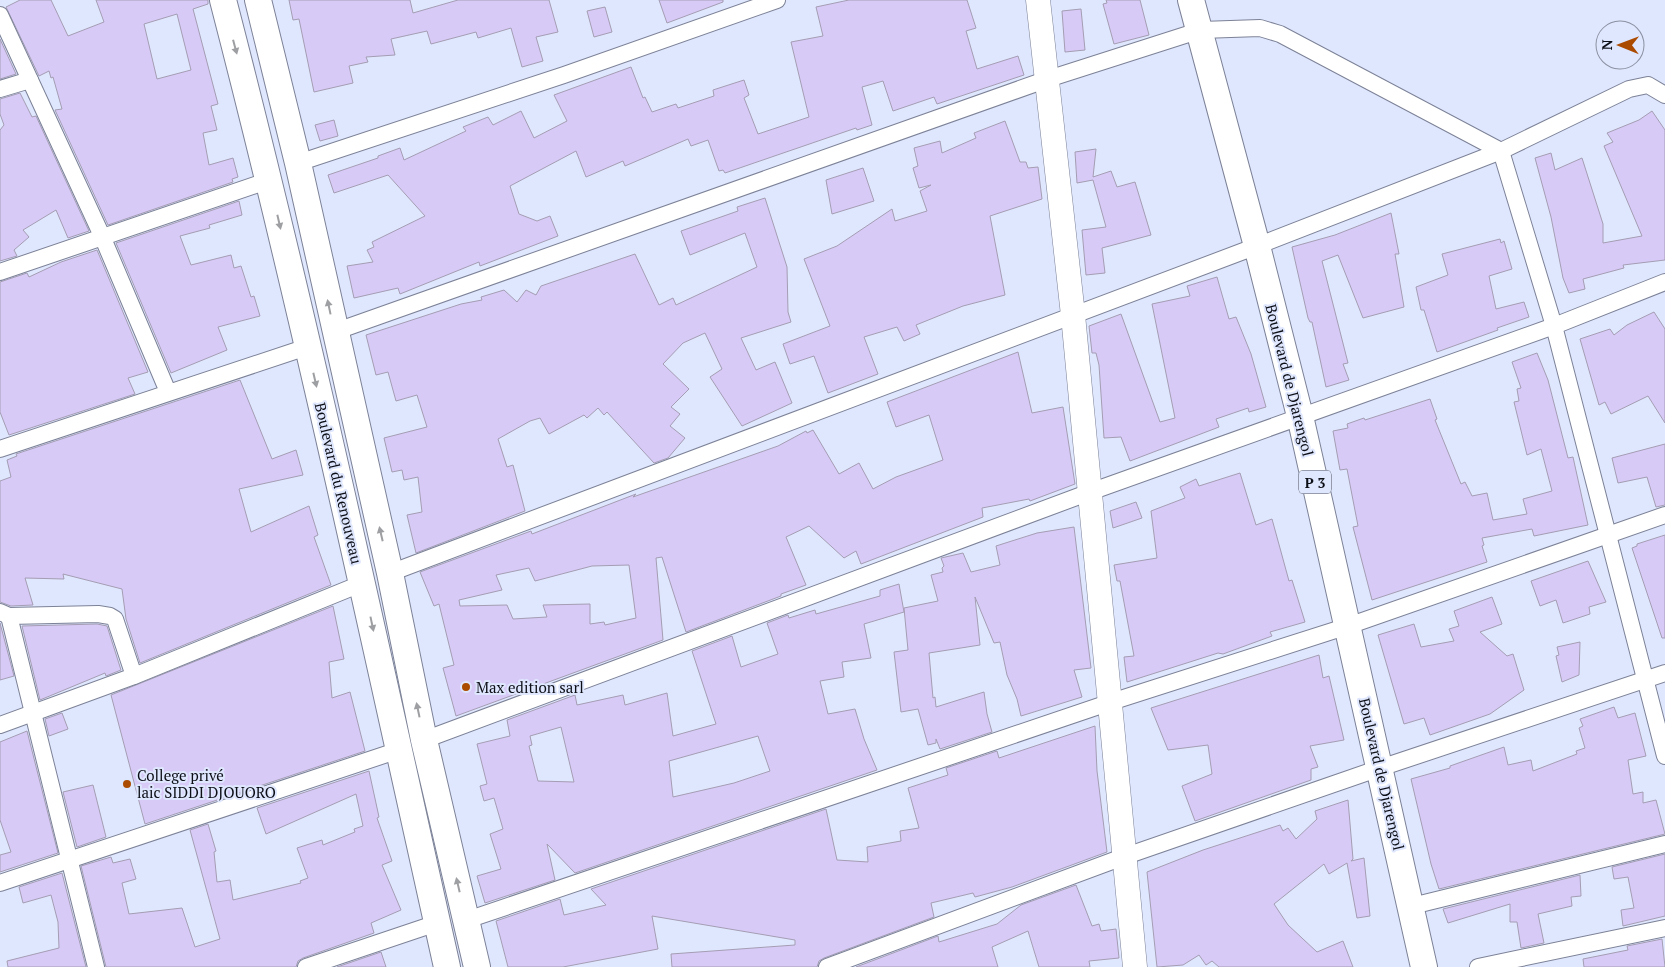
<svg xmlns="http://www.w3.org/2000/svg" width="1665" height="967" font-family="'PT Serif',serif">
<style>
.building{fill:#d8caf7;stroke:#a49db3;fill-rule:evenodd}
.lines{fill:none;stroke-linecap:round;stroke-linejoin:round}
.street-casing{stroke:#7c8297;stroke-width:18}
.secondary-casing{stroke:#7c8297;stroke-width:25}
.primary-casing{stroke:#7c8297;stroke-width:28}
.street{stroke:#fff;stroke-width:16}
.secondary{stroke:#fff;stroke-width:24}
.primary{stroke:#fff;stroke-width:26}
.oneway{fill:#9e9fa2}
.poi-dot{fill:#ab4b01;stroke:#dfe7fe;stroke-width:2}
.labels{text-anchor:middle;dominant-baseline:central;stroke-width:4;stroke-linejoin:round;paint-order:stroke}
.shield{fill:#dfe7fe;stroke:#4c505c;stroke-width:1}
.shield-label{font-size:14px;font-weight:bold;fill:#0d0f17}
.street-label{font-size:15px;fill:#0d0f17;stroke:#dfe7fe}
.poi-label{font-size:15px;fill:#0d0f17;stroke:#dfe7fe;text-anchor:start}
</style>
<rect width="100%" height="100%" fill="#dfe7fe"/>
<!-- building -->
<g class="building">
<path d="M20 0H51L68 36 104 22 96 0H208V4L193 9 218 104 211 106 217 130 203 133 209 165 233 158 238 177 232 179 233 182 108 225 55 110 62 109 53 77 51 78 49 71 39 76 6 7ZM177 14 191 70 157 79 144 24Z"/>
<polygon points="289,0 410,0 413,13 458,0 549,0 558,32 536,37 543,61 522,67 511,28 478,38 476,32 431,44 427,31 391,39 395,55 366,57 368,62 349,66 353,83 314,92 299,19 293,20"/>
<polygon points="659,0 723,0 723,2 667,23"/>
<polygon points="849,0 967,0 976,28 966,31 977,69 1018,56 1024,75 937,104 934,97 893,111 883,81 862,87 872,125 857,130 856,128 725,173 723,170 719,171 708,140 691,146 688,139 625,166 623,161 586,177 576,151 510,186 519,214 537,221 550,216 558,236 480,266 479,262 400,294 398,288 354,298 347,266 373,262 367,250 374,247 372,242 425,216 388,175 334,193 328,175 378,158 378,156 400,148 404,160 466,131 463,127 488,117 493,125 521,111 534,138 567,121 554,95 631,67 643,98 645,97 652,112 676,104 678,108 714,96 713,90 744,80 749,95 744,98 758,134 809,117 791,42 823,36 816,7"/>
<polygon points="1106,0 1140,0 1149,35 1114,44 1103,4 1107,3"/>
<polygon points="605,7 612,32 594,37 587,11"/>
<polygon points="1081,9 1085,50 1065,52 1062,11"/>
<polygon points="0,39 16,74 0,79"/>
<polygon points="20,93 32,117 36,116 89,231 68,238 56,210 23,230 29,237 14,250 17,256 0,261 0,130 4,125 0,114 0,99"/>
<polygon points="1652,111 1665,130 1665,260 1623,265 1624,268 1583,279 1585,289 1569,293 1563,278 1551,217 1535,158 1551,153 1555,170 1582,158 1603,224 1603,243 1642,236 1604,146 1613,142 1607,133 1639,120"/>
<polygon points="334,120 338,136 320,141 315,125"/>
<polygon points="1005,121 1020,162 1026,162 1028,168 1038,167 1042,199 990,216 1005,295 963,306 916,325 920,334 904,341 897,327 864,337 878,374 828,393 814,356 790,364 783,344 830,326 804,259 837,246 892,209 895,221 927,211 920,191 931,185 919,188 913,168 918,166 914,148 940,141 942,153 976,138 974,133"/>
<polygon points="1096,149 1093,177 1111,171 1117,187 1135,182 1151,235 1102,248 1105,273 1086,275 1082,230 1106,227 1093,180 1077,183 1075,152"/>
<polygon points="863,168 874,201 832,214 826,180"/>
<polygon points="765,198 787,267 788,312 791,322 741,338 756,370 775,362 792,403 742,426 710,377 722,369 705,333 683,343 663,364 689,389 671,407 680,414 670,426 685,438 668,458 654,463 607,412 604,415 598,408 587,418 584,415 549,434 540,418 530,421 498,439 507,467 513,465 525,511 416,553 407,515 422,512 418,477 404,480 402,470 392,472 384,438 427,427 417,395 396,401 388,372 376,375 366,335 461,304 482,300 481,297 504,290 517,302 526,290 536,295 541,286 635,254 659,305 673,298 676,305 757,267 745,233 690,255 681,231 738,211 737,207"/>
<polygon points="239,201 242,215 209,225 210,228 180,236 191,265 231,255 234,268 241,266 251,297 254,296 260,316 218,327 227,350 171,373 116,243"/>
<polygon points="1391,213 1399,254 1395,254 1404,307 1363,318 1338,255 1322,261 1348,363 1343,364 1349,380 1326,387 1312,322 1310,322 1308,318 1292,247 1335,235"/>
<polygon points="1500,239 1501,243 1504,241 1512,269 1489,276 1496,309 1524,302 1529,317 1497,328 1498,330 1437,352 1424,310 1421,310 1416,287 1448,275 1442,254"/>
<polygon points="97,250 148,372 128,378 135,394 9,435 0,412 0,282 27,273 29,277 61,262"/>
<polygon points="1217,277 1229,319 1236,317 1251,354 1266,407 1249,412 1248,408 1216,419 1219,427 1130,461 1121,437 1104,438 1099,365 1096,353 1092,353 1089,326 1121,314 1160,422 1175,418 1152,304 1190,296 1187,286"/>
<polygon points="1654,312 1665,329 1665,423 1648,396 1611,414 1605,402 1599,405 1580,339 1610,329 1614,335 1627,325"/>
<path d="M1018 352 1032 413 1063 407 1075 484 1030 501 1029 499 982 508 983 517 861 564 856 551 844 558 809 526 786 537 806 585 781 594V596L686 632 662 557 656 558 663 640 456 716 443 668 454 665 439 604 434 606 420 572 531 531 532 534 636 494 633 497 778 446 806 431 807 433 813 430 839 474 859 463 873 489 896 477 943 460 929 415 896 427 887 402ZM629 565 636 618 605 625 604 622 590 624V604L543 605 547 617 513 619 507 605 460 606 459 600 502 590 496 575 529 568 535 581 592 566Z"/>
<polygon points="1537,353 1548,380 1568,458 1573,457 1588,525 1534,536 1532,529 1482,538 1484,545 1482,546 1487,562 1372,600 1353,527 1358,526 1347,469 1340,470 1333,431 1348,428 1347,424 1364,418 1365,420 1430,399 1437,419 1435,420 1461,484 1465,482 1472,496 1487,493 1493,520 1527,514 1523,499 1552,491 1541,449 1527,455 1514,402 1519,401 1517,389 1521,388 1512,362"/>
<polygon points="240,380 272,459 296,450 303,475 239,489 251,532 309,506 318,535 314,537 331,585 140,663 126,619 122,589 63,574 64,579 25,578 33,605 11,606 0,602 0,481 11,477 7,460 17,456 16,454"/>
<polygon points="1665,444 1665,505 1656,507 1647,477 1618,483 1612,458"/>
<polygon points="1240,473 1256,525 1272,519 1289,581 1292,580 1305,622 1270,632 1272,636 1223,654 1218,653 1127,682 1124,657 1134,656 1120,581 1117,581 1114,565 1157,558 1151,511 1185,498 1180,487 1196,479 1199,486"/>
<polygon points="1136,502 1142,518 1113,528 1110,511"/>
<polygon points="1074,527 1091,668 1074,670 1082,697 1021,716 1017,699 1007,675 1000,642 994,643 975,597 980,645 929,653 933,698 935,697 936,707 984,692 987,714 992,732 940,749 936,739 936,743 928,745 918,709 901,712 894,652 908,650 904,608 938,601 931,575 943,572 942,568 944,566 941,558 963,553 971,572 1000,565 996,546 1037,533"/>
<polygon points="1665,535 1665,638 1662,638 1632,548 1637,546 1637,544"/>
<polygon points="1588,561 1606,602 1589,607 1590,614 1563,623 1556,600 1540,606 1531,581"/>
<path d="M899 584 904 612 864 624 871 658 842 662 844 677 820 681 828 714 855 709 864 739 877 770 575 873 547 844 555 880 485 903 477 876 501 869 490 834 503 829 494 798 484 801 480 786 487 784 477 744 510 736 507 720 575 695 577 705 623 695 625 705 667 693 673 736 716 724 692 651 732 636 741 667 778 654 767 623 788 615 789 618 815 610 816 614 880 596V590ZM561 727 574 782 538 781 529 746 532 745 530 736ZM758 736 770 771 734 783 673 797 669 761Z"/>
<polygon points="1492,597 1502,624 1480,632 1507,656 1513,654 1524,690 1490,714 1430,735 1424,718 1404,724 1378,635 1414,624 1421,647 1454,641 1449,629 1459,626 1454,611"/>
<polygon points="333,606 344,659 329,662 332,698 350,692 365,751 145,824 111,695"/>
<polygon points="0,623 14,676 0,680"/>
<polygon points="97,624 107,626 121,670 106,676 105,673 40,700 22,626"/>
<polygon points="1580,642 1579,675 1562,682 1556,656 1559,655 1557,647"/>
<polygon points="1319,655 1323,678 1329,676 1344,740 1310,746 1318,767 1311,769 1311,780 1195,821 1182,786 1212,774 1208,745 1168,750 1151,708"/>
<polygon points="1614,707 1618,718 1635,713 1646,756 1628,760 1633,794 1643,792 1643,803 1656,800 1665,834 1439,889 1431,864 1411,779 1450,768 1450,766 1504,747 1508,765 1531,760 1533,771 1577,754 1576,751 1585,748 1579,728 1583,726 1580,719"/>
<polygon points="62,713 68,729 49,736 45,719"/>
<polygon points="1095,726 1097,771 1107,852 1012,887 975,897 973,893 931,903 934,917 824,958 819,961 817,967 672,967 671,954 795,945 795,940 652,916 658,949 563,967 508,967 496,921 560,899 564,915 606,905 591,889 826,809 837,860 868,862 867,847 901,841 900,831 919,828 908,788 948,775 946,768 997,751 999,758"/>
<polygon points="27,731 58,853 0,872 0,855 11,852 0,820 0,742"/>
<polygon points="369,771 379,817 377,818 392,861 382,865 401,910 371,923 374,933 303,958 298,961 296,967 106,967 81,866 111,857 113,863 130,859 136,879 122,883 129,914 182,908 195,947 220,939 190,830 208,824 216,851 214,852 217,882 230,880 233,900 301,883 300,881 308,878 297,848 322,840 323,845 355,832 354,829 363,826 356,794 266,834 257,808"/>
<polygon points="93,785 106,837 77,847 63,792"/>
<polygon points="1348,800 1353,859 1351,861 1364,858 1370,916 1357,918 1347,863 1329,874 1324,864 1274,904 1288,925 1317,952 1343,941 1353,967 1219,967 1212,961 1206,965 1199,955 1183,965 1157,967 1147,872 1203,850 1280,825 1283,831 1288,828 1296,839 1317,819 1315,811"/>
<polygon points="1665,854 1665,916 1623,926 1621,910 1634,908 1628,877 1614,879 1612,867"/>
<polygon points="62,873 86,967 8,967 7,961 59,948 58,922 51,895 23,903 19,887"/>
<polygon points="1580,875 1581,896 1571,897 1572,906 1538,914 1544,943 1521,948 1517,922 1510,922 1510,904 1448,923 1443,909"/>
<polygon points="1076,885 1092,926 1099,924 1101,931 1116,929 1119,958 1089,961 1090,967 1039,967 1028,931 992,947 998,967 856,967 938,936 939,942 997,924 1021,905"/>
<polygon points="1662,939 1665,967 1584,967 1583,959 1628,950 1627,946"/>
<polygon points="381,952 386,967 337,967"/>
</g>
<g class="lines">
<!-- street casing -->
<g class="street-casing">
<g id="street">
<polyline points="0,15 102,236 168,392"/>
<polyline points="0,89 30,80"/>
<polyline points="298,163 564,75 777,0"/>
<polyline points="0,272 270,180"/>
<polyline points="334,332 1048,79 1201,30 1260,28 1280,34 1501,151 1554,326 1665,756"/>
<polyline points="0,449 307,347"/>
<polyline points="390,573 1257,246 1501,151 1629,89 1648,85 1665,95"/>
<polyline points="0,612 9,616 98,614 110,616 115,619 134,676"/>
<polyline points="9,616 96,967"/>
<polyline points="0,725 134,676 363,583"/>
<polyline points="424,740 1090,492 1554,326 1665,282"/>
<polyline points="0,883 399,750"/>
<polyline points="1412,906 1665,844"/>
<polyline points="467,920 1111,702 1348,626 1665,515"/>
<polyline points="306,967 437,923"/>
<polyline points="827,967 1123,857 1380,768 1665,673"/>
<polyline points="1478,967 1665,928"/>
</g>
</g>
<!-- secondary casing -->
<g class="secondary-casing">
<polyline id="secondary" points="1038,0 1073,315 1135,967"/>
</g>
<!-- primary casing -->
<g class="primary-casing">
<g id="primary">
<path d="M223 0C306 320 375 644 447 967"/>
<polyline points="258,0 298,163 390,573 424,740 477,967"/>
<polyline points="1191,0 1257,246 1300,416 1424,967"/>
</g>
</g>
<!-- street -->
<use href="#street" class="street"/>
<!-- secondary -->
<use href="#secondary" class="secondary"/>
<!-- primary -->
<use href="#primary" class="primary"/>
</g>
<!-- one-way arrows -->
<defs><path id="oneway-solid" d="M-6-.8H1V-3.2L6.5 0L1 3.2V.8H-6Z" transform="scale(1.25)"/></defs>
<g class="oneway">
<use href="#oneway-solid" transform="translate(235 47) rotate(75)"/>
<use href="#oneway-solid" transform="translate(279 222) rotate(77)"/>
<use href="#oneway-solid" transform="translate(329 307) rotate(-102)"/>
<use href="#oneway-solid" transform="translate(315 380) rotate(77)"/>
<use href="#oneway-solid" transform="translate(381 534) rotate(-103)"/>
<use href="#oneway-solid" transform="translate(372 624) rotate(78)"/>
<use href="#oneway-solid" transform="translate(418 710) rotate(-102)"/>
<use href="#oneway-solid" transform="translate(458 885) rotate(-103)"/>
</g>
<!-- markers -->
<g class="poi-dot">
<circle cx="466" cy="687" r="5"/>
<circle cx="127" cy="784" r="5"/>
</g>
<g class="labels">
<!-- shield labels -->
<rect class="shield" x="1299" y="470.5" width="32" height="23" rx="4"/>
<g class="shield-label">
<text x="1315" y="482">P 3</text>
</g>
<!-- street labels -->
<g class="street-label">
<text transform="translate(1290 380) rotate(76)">Boulevard de Djarengol</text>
<text transform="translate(339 483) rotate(77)">Boulevard du Renouveau</text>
<text transform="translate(1382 774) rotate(77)">Boulevard de Djarengol</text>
</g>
<!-- poi labels -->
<g class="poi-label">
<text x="476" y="687">Max edition sarl</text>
<text x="137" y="775">College privé<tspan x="137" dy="17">laic SIDDI DJOUORO</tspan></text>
</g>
</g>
<!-- north arrow -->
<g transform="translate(1620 45) rotate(271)"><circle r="24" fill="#dfe7fe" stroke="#8b91a2"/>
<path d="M0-4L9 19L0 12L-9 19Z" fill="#ab4b01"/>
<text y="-8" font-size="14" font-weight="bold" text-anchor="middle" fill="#0d0f17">N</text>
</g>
</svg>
